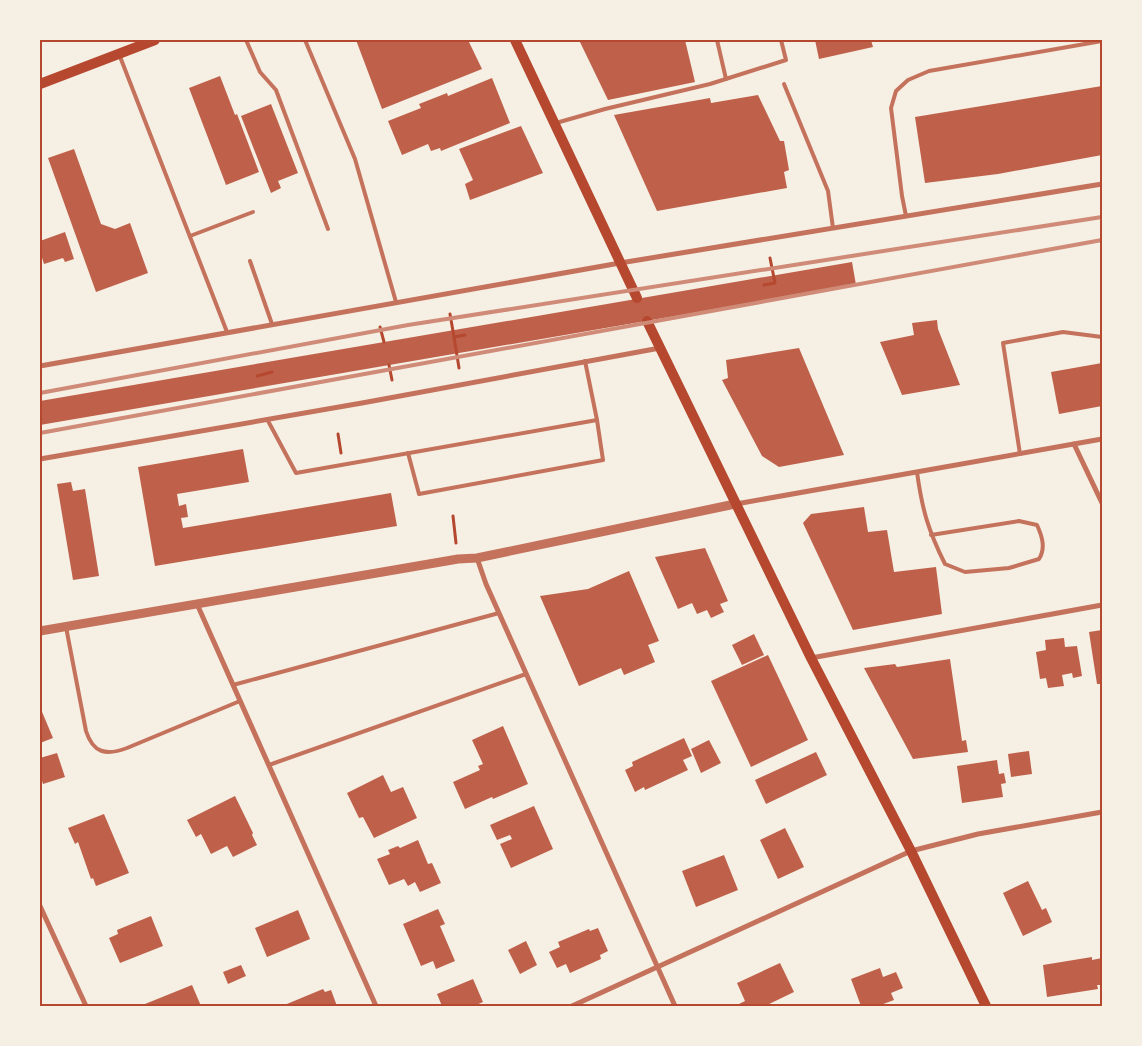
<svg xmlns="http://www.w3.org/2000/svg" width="1142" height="1046" font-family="'Sofia Sans Condensed',sans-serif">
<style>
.building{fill:#bf614a}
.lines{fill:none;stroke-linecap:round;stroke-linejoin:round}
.path{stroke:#b5482f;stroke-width:3}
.service{stroke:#c5725c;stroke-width:4}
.minor{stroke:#c5725c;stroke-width:5}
.tertiary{stroke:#c5725c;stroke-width:9}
.secondary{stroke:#b5482f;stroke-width:10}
.rail{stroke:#cf8b77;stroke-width:4}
.neatline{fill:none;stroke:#b5482f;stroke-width:2}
</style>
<rect width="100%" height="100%" fill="#f6efe4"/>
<!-- building -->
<g class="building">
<polygon points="356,40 468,40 482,69 382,109"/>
<polygon points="579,40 685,40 695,82 608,100"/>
<polygon points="815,40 871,40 873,47 819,59"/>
<polygon points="220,76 235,115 237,114 259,172 226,185 189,88"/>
<polygon points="492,78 510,123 441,151 440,148 431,151 428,144 402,155 388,121 421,108 419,104 447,93 448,96"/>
<polygon points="1102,86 1102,155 998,174 925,183 915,117"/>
<polygon points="758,95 780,141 784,141 789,170 784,172 787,188 657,211 614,115 710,98 711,103"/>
<polygon points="271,104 298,173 278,181 281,188 271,193 241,116"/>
<polygon points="521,126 543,173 470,200 465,184 473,180 459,149"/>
<polygon points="74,149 101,224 115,229 130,223 148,273 96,292 48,158"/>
<polygon points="65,232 74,259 65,262 63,258 44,264 40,251 40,241"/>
<polygon points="852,262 856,285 40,425 40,401"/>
<polygon points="937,320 938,329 960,385 902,395 880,342 914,335 912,323"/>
<polygon points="799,348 844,455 779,467 762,456 722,380 728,378 726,360"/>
<polygon points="1102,363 1102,406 1059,414 1051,372"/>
<polygon points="243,449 249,482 177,494 179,506 186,504 188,517 181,518 183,528 391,493 397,526 155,566 138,467"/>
<polygon points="71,482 73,491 85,489 99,576 73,580 57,484"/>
<polygon points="864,507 868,532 887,530 894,572 936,567 942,614 853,630 803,523 811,514"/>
<polygon points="705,548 728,601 720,604 724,612 711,618 707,610 697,614 692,603 678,609 655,557"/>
<polygon points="629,571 659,641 648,645 655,662 624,675 621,668 579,686 540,596 588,589"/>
<polygon points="1102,630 1102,684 1097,684 1089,632"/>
<polygon points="754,634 764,655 742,665 732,645"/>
<polygon points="1064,638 1065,647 1077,646 1082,676 1073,678 1072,673 1062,675 1064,686 1048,688 1046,678 1040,679 1036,652 1046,650 1045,640"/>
<polygon points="768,655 808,740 751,767 711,681"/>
<polygon points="950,659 962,741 966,740 968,752 913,759 864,668 895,664 897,667"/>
<polygon points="40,707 53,738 40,743"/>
<polygon points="503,726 528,784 493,799 492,797 465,809 453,782 480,770 478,766 483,764 472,740"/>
<polygon points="684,738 692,756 683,760 688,770 645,790 644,787 635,792 625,770 633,766 632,762"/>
<polygon points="709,740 721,763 701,773 691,749"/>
<polygon points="1029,751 1032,774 1011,777 1008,754"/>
<polygon points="816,752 827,775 766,804 755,780"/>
<polygon points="57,753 65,777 43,784 40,775 40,758"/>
<polygon points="997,760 999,774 1004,773 1006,783 1001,784 1003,797 962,803 957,766"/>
<polygon points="383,775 391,792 403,787 417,818 374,838 363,817 359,818 347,793"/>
<polygon points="235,796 253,833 252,835 257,845 233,857 227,846 211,854 201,834 196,837 187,820"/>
<polygon points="534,806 553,849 511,868 500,844 512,839 510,835 497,840 490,825"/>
<polygon points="104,814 129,873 96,886 93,878 91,879 78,842 75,844 68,828"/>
<polygon points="785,828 804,867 778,879 760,840"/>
<polygon points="418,840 428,864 432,863 441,883 420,892 415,882 408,886 404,879 389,885 377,859 390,854 388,850 398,846 400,848"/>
<polygon points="724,855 738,890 696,907 682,871"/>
<polygon points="1028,881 1042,910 1046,908 1052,922 1023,936 1003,893"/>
<polygon points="438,909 445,924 440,926 455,961 436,969 433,961 421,966 403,924"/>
<polygon points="298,910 310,939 267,957 255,928"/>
<polygon points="151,916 163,946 120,963 109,938 118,934 117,930"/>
<polygon points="598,928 608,951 600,955 601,959 570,973 566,964 557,968 549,952 560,947 558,942 589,929 590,931"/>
<polygon points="526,941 537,965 520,974 508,950"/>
<polygon points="1092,957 1092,960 1102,958 1102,985 1097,985 1098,989 1047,997 1043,965"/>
<polygon points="780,963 794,992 765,1006 735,1006 745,1001 737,983"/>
<polygon points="241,965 246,976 228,984 223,972"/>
<polygon points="880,968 883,977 896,972 903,988 891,993 894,1000 878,1006 861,1006 851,979"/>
<polygon points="473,979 483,1002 474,1006 442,1006 437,994"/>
<polygon points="192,985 201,1006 140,1006"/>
<polygon points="323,989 325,992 331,990 337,1006 282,1006"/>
</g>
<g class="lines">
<!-- path -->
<g class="path">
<polyline points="764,285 775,283 770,258"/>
<polyline points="450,314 454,337 465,335"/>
<polyline points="380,327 384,342"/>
<polyline points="454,337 459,368"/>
<polyline points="389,365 392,380"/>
<polyline points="257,376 272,372"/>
<polyline points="338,434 341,453"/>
<polyline points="453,516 456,543"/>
</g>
<!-- service -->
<g class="service">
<polyline points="246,40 260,72 276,90 328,229"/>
<polyline points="305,40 355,159 396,302"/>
<polyline points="717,40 726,79"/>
<polyline points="119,54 227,332"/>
<polyline points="784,84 828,191 833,228"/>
<polyline points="556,123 605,109 710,84 786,60 781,40"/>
<polyline points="906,216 902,196 891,108 896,91 908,80 929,71 1102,41"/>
<polyline points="190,236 253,212"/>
<polyline points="250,261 272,324"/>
<polyline points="267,419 296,473 597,420 585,361"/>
<polyline points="408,453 419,494 603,460 597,420"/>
<polyline points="1020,454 1003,343 1063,332 1102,337"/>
<path d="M917 472C922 509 928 530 945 564L965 572 1009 568 1039 559C1046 548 1042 536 1037 525L1019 521 931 535"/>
<path d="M66 627 86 731C93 753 106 756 127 748L240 701"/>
<polyline points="233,685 499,613"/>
<polyline points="269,765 526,674"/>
</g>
<!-- minor -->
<g class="minor">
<polyline points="40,366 620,263 1102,184"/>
<polyline points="1074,444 1102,503"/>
<polyline points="40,459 362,403 660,348"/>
<polyline points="736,504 1102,439"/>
<polyline points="477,558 486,584 675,1006"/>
<polyline points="197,604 376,1006"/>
<polyline points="811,658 1102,605"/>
<polyline points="40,906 86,1006"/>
<polyline points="572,1006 911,851 978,834 1102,812"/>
</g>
<!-- tertiary -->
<polyline class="tertiary" points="40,631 458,559 477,558 735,504"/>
<!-- secondary -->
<g class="secondary">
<polyline points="515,40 637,298"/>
<polyline points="40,84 155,40"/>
<polyline points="647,321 811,658 911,851 986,1006"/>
</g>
<!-- rail -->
<g class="rail">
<polyline points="40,393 408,325 1102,217"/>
<polyline points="40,433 1102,240"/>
</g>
</g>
<!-- border -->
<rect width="1142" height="1046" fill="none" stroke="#f6efe4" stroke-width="82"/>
<rect x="41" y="41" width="1060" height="964" class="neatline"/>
</svg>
